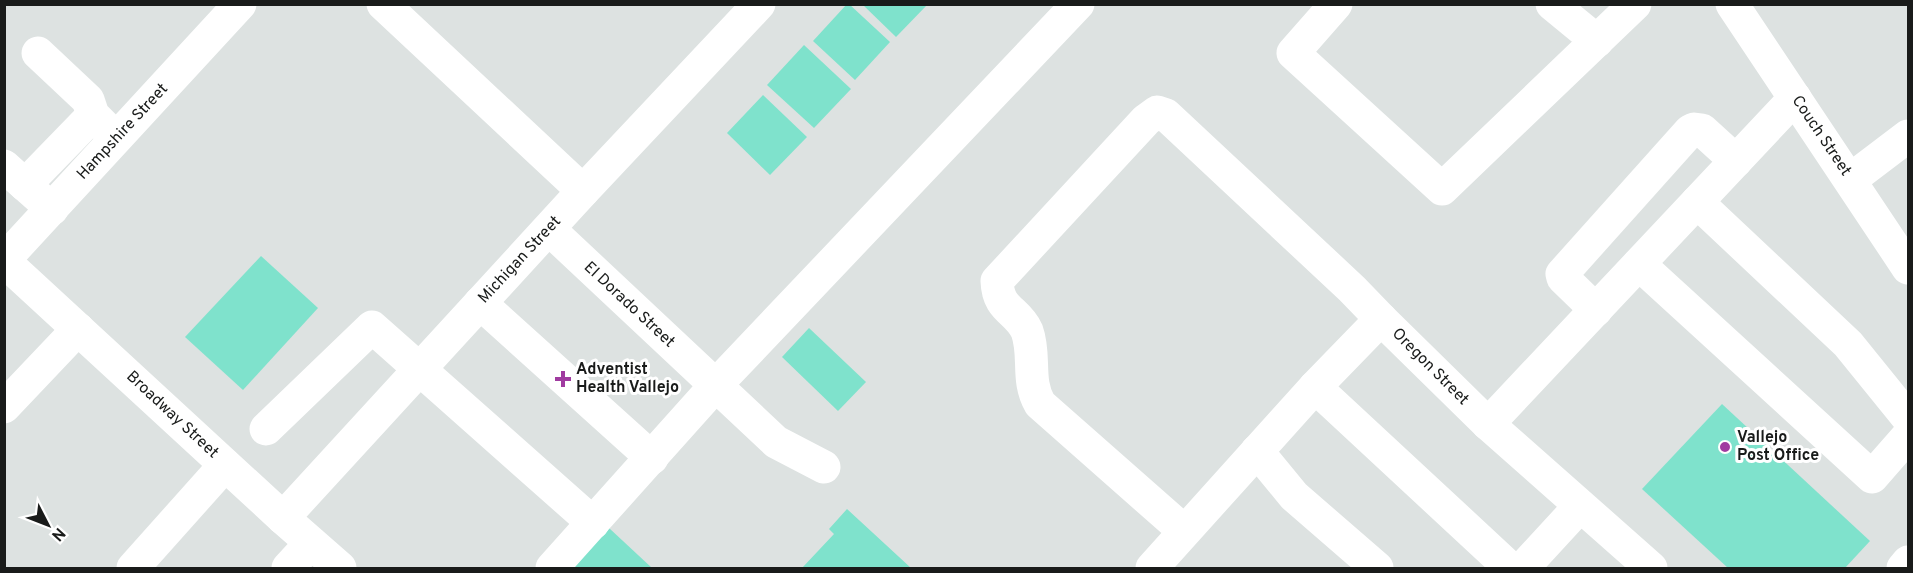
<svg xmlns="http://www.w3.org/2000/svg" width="1913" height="573" font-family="Overpass,sans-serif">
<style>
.building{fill:#7fe2cc}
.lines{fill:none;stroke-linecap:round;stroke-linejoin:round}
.minor{stroke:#fff;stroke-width:33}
.major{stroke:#fff;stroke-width:33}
.poi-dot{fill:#a03ba0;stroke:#fff;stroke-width:2}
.labels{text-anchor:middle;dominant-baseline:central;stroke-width:6;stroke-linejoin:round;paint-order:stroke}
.street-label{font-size:16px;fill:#191b1a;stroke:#fff}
.poi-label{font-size:16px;font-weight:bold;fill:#191b1a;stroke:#fff;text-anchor:start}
</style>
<rect width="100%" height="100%" fill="#dde2e1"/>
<!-- building -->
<g class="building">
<polygon points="847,4 849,4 890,42 855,80 813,41"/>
<polygon points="862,4 928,4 896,37"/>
<polygon points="804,45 851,89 814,128 767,85"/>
<polygon points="763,95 807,137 770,175 727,133"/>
<polygon points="261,256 318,308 243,390 185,337"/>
<polygon points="809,328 866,382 838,411 782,357"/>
<polygon points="1722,404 1870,541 1845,568 1728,568 1642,489"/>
<polygon points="847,509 911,568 802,568 834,534 829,529"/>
<polygon points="609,528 652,568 572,568"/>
</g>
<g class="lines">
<!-- minor -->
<g class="minor">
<polyline points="383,4 583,191"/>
<polyline points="1336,4 1293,53 1442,189 1635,4"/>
<polyline points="1552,4 1597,41"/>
<polyline points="1732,4 1908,268"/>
<polyline points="38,53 88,100 93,115 108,130"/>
<polyline points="4,166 25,185"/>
<polyline points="1850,180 1908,136"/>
<polyline points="1697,202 1848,344 1908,418"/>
<polyline points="52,209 25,185 93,115"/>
<polyline points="549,229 776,442 824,467"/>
<polyline points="4,260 240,4"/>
<polyline points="1639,264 1872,477 1908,436"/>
<polyline points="480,303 652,458"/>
<polyline points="1596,310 1563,278 1562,274 1690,131 1694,129 1702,130 1736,161"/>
<polyline points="1315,387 1510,568"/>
<polyline points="4,407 78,329"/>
<polyline points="1488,424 1795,98"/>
<polyline points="266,429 372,327 593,523"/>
<polyline points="1257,451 1294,496 1377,568"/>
<polyline points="283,518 583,191 759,4"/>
<path d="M1184 531 1040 404C1026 380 1036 356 1027 331 1017 309 998 311 997 281L1146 120 1157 112 1166 115 1352 289 1381 319"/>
<polyline points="133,568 225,465"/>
<polyline points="288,568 311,543"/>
<polyline points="552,568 715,386 1078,4"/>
<polyline points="1152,568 1315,387 1381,319 1488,424 1651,568"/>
<polyline points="1523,568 1580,506"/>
<polyline points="1903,568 1908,562"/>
</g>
<!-- major -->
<polyline class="major" points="4,261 283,518 340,568"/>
</g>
<!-- markers -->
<g class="poi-dot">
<path d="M560 370h6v6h6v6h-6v6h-6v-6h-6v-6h6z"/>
<circle cx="1725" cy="447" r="6"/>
</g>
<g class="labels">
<!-- street labels -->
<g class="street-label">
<text transform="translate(123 132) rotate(-47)">Hampshire Street</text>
<text transform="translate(1821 136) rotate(56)">Couch Street</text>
<text transform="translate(520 260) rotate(-47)">Michigan Street</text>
<text transform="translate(629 305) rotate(43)">El Dorado Street</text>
<text transform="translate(1430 367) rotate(45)">Oregon Street</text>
<text transform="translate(172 415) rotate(43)">Broadway Street</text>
</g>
<!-- poi labels -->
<g class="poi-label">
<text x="576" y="370">Adventist<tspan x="576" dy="18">Health Vallejo</tspan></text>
<text x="1737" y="438">Vallejo<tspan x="1737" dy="18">Post Office</tspan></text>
</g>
</g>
<!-- border -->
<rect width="1913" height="573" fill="none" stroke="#191b1a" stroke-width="12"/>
<!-- north arrow -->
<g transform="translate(48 525) rotate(132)" stroke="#ffffff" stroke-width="4.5" paint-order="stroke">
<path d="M0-4.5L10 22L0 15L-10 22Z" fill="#191b1a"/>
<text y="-9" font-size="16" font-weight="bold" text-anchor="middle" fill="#191b1a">N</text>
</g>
</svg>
